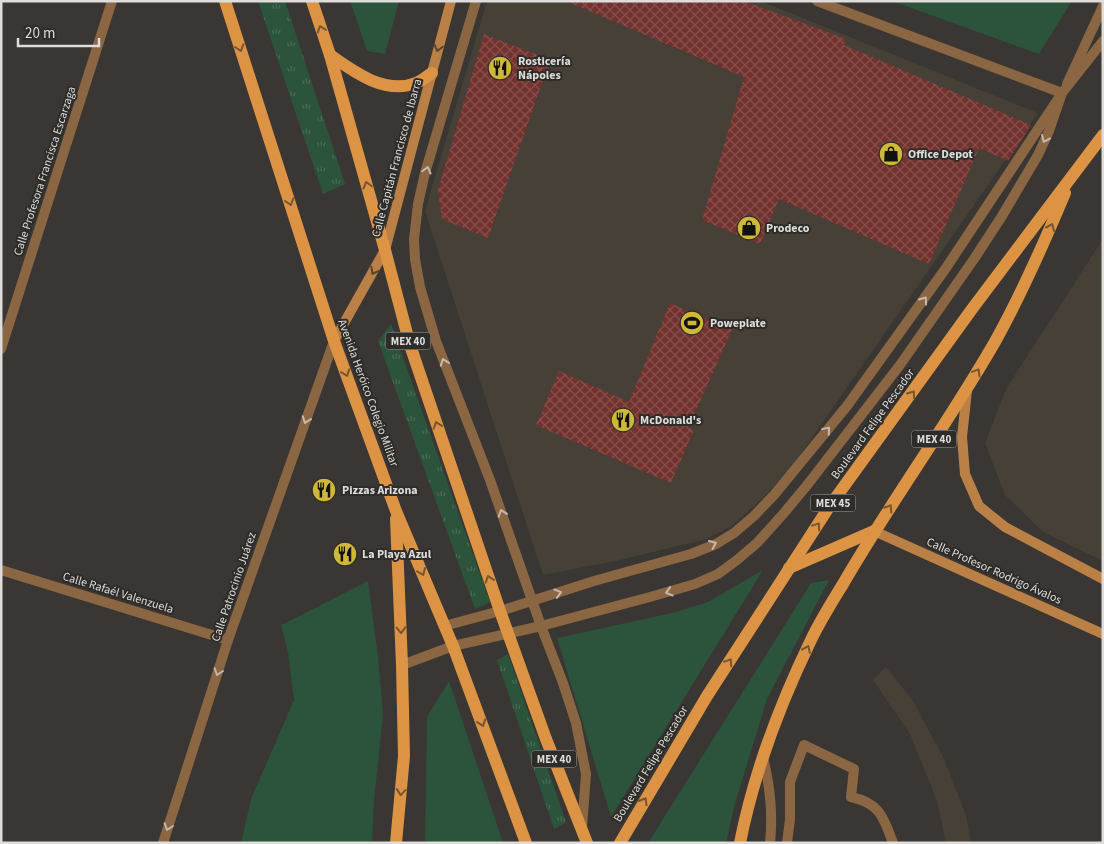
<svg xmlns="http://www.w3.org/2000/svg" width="1104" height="844" font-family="'Source Sans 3',sans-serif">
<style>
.built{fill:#464037}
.grass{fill:url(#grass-tufts)}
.green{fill:#2c533b}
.building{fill:url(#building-cross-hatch)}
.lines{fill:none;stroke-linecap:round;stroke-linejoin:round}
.lane{stroke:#8b6643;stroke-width:10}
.street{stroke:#8b6643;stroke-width:10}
.secondary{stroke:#ba8045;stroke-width:10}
.primary{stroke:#dd9344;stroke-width:12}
.oneway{stroke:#745534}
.oneway2{stroke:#584531}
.oneway3{stroke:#c5b9ad}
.labels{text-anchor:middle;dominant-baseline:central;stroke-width:4;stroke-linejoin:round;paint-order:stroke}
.shield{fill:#2e2c29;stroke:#a9a8a6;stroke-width:1}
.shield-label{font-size:11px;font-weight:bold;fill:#dedddb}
.poi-label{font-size:12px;font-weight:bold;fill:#dedddb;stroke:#2e2c29;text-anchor:start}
.street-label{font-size:12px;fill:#dedddb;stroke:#2e2c29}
</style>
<defs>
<pattern id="grass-tufts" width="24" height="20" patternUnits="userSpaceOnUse" patternTransform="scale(1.25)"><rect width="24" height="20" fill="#2c533b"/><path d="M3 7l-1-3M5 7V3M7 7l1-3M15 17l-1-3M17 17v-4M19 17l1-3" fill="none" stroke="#4a6b57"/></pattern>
<pattern id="building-cross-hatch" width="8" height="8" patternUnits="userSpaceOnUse" patternTransform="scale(1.25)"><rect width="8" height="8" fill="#73322e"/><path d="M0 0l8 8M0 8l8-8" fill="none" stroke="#864f4c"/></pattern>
</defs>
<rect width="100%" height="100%" fill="#393633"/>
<!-- built -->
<g class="built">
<polygon points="487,1 761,1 1038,113 798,458 764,497 733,525 707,539 620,560 543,575 425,211"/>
<polygon points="1103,239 1103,561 1043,532 1005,495 985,443 1006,389"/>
<polygon points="886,667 913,701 943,757 966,815 971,843 946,843 937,801 910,734 873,680"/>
</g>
<!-- grass -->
<g class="grass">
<polygon points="258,1 285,1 345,184 323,194"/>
<polygon points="391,324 490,602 475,609 378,341"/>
<polygon points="508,654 566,822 554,829 497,660"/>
</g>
<!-- green -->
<g class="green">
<polygon points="350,1 399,1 385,54 367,51"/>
<polygon points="892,1 1072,1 1039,54"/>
<polygon points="763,570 611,817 557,638 672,613 708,602"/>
<polygon points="829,580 767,699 734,807 726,843 648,843 811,583"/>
<polygon points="368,581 378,656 383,714 374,801 372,843 241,843 251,799 294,700 288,652 281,625"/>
<polygon points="449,681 503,843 425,843 427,717"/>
</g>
<!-- building -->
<g class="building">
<polygon points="566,1 744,1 846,39 844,45 1031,125 1008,161 979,148 929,264 779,199 760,244 702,220 744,77"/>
<polygon points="484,34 550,60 488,238 442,219 438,190"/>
<polygon points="670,303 732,330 688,428 694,430 671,483 536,425 559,371 629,402"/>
</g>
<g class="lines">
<!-- lane -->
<g class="lane">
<polyline points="1067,84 1103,6"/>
<path d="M763 757C770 787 773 812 770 843"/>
</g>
<!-- street -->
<g class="street">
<polyline points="476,1 425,173 418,204 414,239 415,259 420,287 436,341 490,480 541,626 563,683 576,723 586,774 582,828"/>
<polyline points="1,349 112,1"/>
<polyline points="1,570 228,640"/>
<polyline points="444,626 500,611 594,581 691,554 716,544 734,533 754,516 774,495 847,406 946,268 1062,93 1103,41"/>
<polyline points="402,665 453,646 541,626 650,597 695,584 718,574 737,560 757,543 784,513 808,484 900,365 974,259 1002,216 1038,155 1049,131 1062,93 817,1"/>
<polyline points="163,843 228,640 334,341"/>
<path d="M787 843 790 819V782L804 745 854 769 851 797C880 803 884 818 893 843"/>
</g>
<!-- secondary -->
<g class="secondary">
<polyline points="334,341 385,250 451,1"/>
<polyline points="967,390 962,437 965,474 979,506 1005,527 1103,579"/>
<polyline points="874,531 1103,634"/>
</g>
<!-- primary -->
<g class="primary">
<polyline points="225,1 334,341 396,511 453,646 526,843"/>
<polyline points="312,1 330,55 385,250 410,345 500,611 546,739 587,843"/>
<path d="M330 55C354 72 385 95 416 83 422 81 427 76 432 73"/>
<polyline points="396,519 402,665 404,756 396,843"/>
<polyline points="789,568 874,531"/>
<polyline points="620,843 707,696 829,507 972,309 1103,135"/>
<path d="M740 843C754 772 780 704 811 640 820 621 832 602 843 584 891 501 948 424 996 340 1022 293 1044 243 1065 193"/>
</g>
</g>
<!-- one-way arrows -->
<defs><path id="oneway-chevron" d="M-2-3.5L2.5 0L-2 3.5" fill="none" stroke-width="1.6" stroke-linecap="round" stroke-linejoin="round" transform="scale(1.25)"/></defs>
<g class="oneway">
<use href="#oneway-chevron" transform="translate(321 29) rotate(-109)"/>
<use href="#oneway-chevron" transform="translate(240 48) rotate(72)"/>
<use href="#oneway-chevron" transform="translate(367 185) rotate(-106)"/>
<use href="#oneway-chevron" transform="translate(290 202) rotate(72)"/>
<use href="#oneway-chevron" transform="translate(1051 227) rotate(-66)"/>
<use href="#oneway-chevron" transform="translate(977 372) rotate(-59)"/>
<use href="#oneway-chevron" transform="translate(346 373) rotate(70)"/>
<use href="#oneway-chevron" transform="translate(912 394) rotate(-55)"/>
<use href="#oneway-chevron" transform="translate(437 425) rotate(-109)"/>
<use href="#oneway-chevron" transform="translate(889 508) rotate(-57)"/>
<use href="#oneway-chevron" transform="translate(817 526) rotate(-56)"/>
<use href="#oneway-chevron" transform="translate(422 572) rotate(67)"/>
<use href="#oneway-chevron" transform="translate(489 579) rotate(-109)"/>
<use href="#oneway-chevron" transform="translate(401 630) rotate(88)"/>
<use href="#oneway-chevron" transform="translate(807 649) rotate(-66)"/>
<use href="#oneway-chevron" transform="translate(729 662) rotate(-57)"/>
<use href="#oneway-chevron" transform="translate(482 723) rotate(70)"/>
<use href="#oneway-chevron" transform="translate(401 792) rotate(95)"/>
<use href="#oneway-chevron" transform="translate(644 801) rotate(-60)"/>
</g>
<g class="oneway2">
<use href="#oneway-chevron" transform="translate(438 48) rotate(105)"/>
<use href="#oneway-chevron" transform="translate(374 271) rotate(119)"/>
</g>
<g class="oneway3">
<use href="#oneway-chevron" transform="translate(1045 139) rotate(114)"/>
<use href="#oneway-chevron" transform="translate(427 170) rotate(-75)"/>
<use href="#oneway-chevron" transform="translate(924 300) rotate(-54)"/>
<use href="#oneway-chevron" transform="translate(444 362) rotate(-110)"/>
<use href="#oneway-chevron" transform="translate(306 420) rotate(110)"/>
<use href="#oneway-chevron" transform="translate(827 430) rotate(-50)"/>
<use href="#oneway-chevron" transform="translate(502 513) rotate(-109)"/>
<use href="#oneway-chevron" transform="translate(713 544) rotate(-24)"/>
<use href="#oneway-chevron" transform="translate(669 592) rotate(163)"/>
<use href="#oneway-chevron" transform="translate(558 593) rotate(-17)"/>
<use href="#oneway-chevron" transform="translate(218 672) rotate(108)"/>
<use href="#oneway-chevron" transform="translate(168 827) rotate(108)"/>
</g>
<!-- icons -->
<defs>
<g id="restaurant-disc" transform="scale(1.25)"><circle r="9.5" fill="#cfb837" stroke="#2e2c29"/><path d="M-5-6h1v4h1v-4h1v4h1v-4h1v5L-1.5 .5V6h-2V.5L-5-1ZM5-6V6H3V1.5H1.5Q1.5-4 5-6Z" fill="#111"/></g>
<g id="shop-disc" transform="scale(1.25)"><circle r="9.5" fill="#cfb837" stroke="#2e2c29"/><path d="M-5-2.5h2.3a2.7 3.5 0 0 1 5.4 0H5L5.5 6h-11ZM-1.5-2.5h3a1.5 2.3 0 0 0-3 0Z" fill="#111"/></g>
<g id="stadium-disc" transform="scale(1.25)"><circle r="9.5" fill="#cfb837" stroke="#2e2c29"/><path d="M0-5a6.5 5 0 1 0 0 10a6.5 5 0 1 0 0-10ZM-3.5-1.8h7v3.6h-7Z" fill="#111"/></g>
</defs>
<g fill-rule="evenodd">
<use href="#restaurant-disc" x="500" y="68"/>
<use href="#shop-disc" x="891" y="154"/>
<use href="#shop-disc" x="749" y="228"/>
<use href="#stadium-disc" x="692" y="323"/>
<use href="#restaurant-disc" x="623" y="420"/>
<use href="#restaurant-disc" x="324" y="490"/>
<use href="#restaurant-disc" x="345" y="554"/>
</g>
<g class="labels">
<!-- shield labels -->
<g class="shield">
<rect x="385.5" y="332.5" width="45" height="17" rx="4"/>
<rect x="911.5" y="430.5" width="45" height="17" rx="4"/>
<rect x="810.5" y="494.5" width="45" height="17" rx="4"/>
<rect x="531.5" y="750.5" width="45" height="17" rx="4"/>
</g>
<g class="shield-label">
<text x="408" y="341">MEX 40</text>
<text x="934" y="439">MEX 40</text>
<text x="833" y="503">MEX 45</text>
<text x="554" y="759">MEX 40</text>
</g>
<!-- poi labels -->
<g class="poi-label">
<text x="518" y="61">Rosticería<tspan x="518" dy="14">Nápoles</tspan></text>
<text x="908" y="154">Office Depot</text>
<text x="766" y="228">Prodeco</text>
<text x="710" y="323">Poweplate</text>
<text x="640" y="420">McDonald's</text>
<text x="342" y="490">Pizzas Arizona</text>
<text x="362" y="554">La Playa Azul</text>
</g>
<!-- street labels -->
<g class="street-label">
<text transform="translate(397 158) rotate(-75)">Calle Capitán Francisco de Ibarra</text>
<text transform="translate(45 171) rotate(-72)">Calle Profesora Francisca Escarzaga</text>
<text transform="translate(368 393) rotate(70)">Avenida Heróico Colegio Militar</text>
<text transform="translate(873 424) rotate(-54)">Boulevard Felipe Pescador</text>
<text transform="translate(994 571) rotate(24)">Calle Profesor Rodrigo Ávalos</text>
<text transform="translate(234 587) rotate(-71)">Calle Patrocinio Juárez</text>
<text transform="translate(118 593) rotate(17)">Calle Rafaél Valenzuela</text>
<text transform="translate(651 764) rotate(-59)">Boulevard Felipe Pescador</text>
</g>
</g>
<!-- border -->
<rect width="1104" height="844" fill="none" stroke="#dedddb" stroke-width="5"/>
<!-- scale -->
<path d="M18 38v8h81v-8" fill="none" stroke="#dedddb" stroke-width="2.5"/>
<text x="25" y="38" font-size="15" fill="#dedddb" stroke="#2e2c29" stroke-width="4" paint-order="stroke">20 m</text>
</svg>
